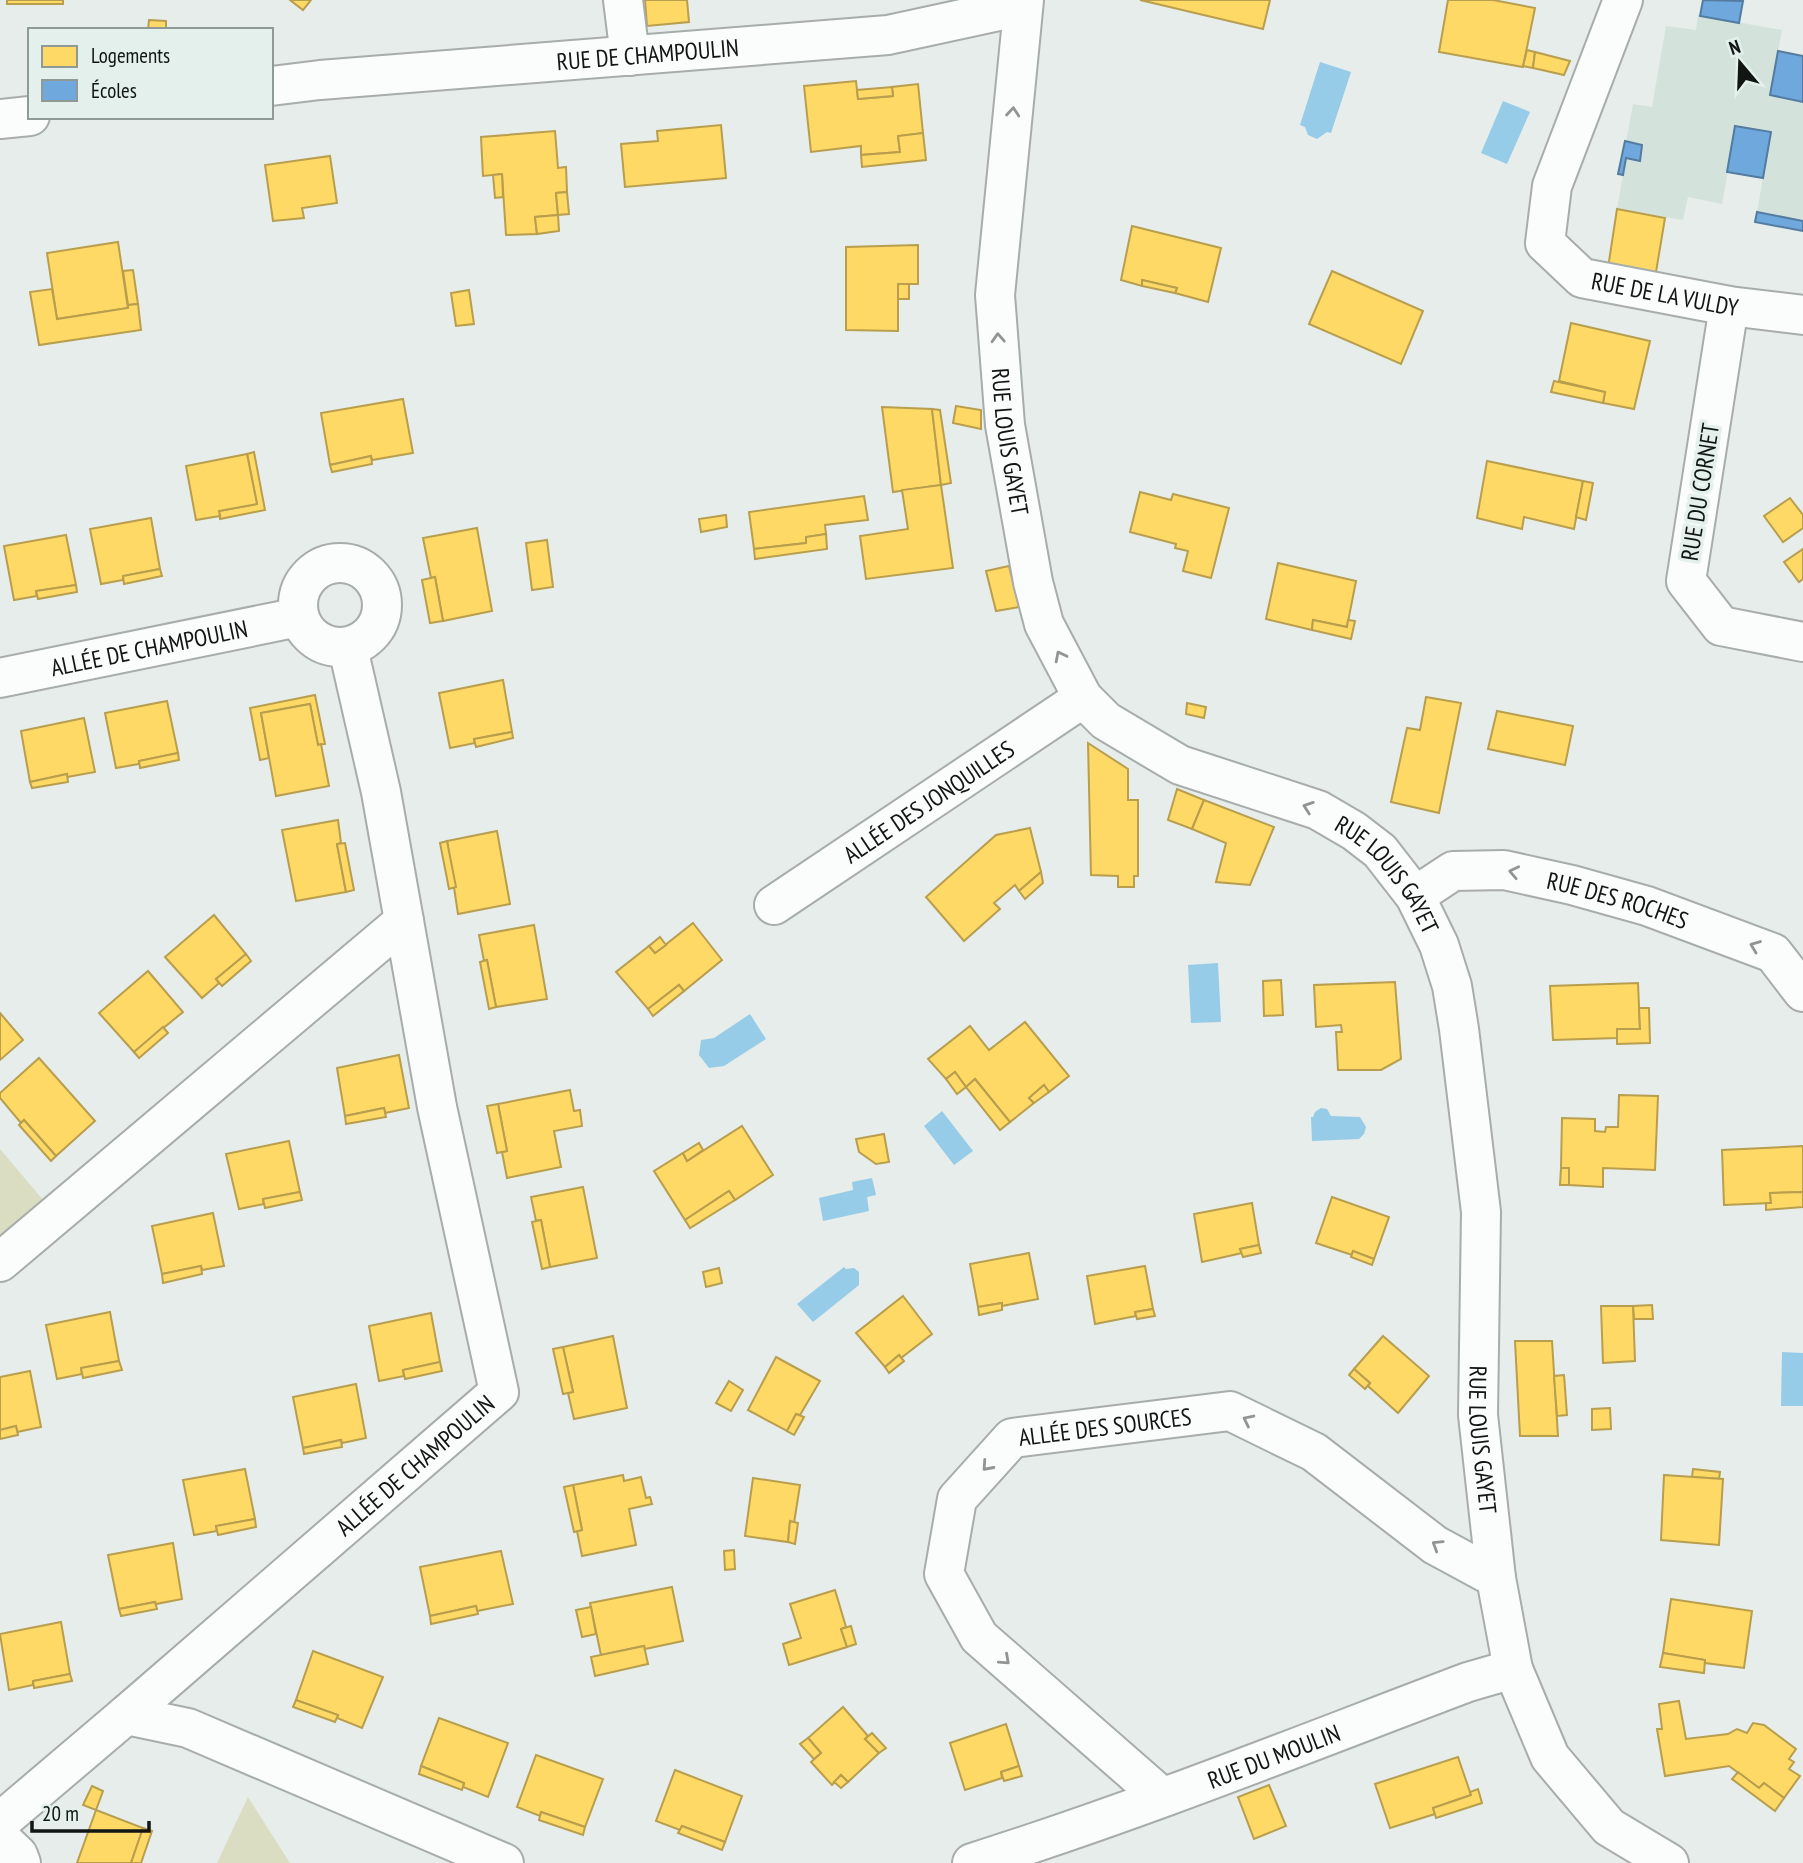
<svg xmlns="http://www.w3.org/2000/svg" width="1803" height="1863" font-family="'PT Sans Narrow',sans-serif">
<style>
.built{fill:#d4e2dc}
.green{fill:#dbddc3}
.water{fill:#96cce7}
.homes{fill:#ffd966;stroke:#b89e4d;stroke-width:2}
.schools{fill:#6fa8dc;stroke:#537ca0;stroke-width:2}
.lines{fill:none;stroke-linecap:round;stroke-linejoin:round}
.minor-casing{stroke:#a7adaa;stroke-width:42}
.minor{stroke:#fbfcfc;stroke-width:38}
.oneway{stroke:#929494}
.labels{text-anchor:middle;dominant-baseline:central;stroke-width:7;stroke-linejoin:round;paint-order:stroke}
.street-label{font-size:24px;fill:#111614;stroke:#e3f0eb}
</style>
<rect width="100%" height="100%" fill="#e6edea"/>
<!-- built -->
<polygon class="built" points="1698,15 1782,30 1770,95 1803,102 1803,221 1757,212 1771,132 1736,126 1722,204 1688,197 1683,220 1617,209 1626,158 1640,160 1642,145 1626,142 1633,104 1652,107 1666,26 1696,30"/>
<!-- green -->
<g class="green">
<polygon points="0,1149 49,1207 0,1246"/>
<polygon points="248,1797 290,1863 217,1863"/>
</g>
<!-- water -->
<g class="water">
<polygon points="1320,62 1351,72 1331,133 1327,132 1317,139 1308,135 1305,127 1300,125"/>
<polygon points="1503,101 1530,112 1507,164 1481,153"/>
<polygon points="1218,963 1221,1022 1191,1023 1188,965"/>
<polygon points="750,1014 766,1039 724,1066 709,1068 699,1055 701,1040 714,1038"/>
<polygon points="1321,1108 1327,1109 1331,1116 1360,1117 1366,1127 1364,1134 1359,1139 1312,1141 1311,1117 1313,1117 1315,1112"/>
<polygon points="942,1111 973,1151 954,1165 924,1126"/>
<polygon points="872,1178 876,1195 867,1197 869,1211 823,1221 819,1198 853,1190 852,1182"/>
<polygon points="844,1267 846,1269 854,1268 859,1272 859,1285 813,1322 797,1304"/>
<polygon points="1782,1352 1803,1353 1803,1406 1781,1406"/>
</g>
<!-- homes -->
<g class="homes">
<rect x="7" y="0" width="56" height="4"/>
<polygon points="290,0 311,0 303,10"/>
<polygon points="645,0 687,0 689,22 647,26"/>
<polygon points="1140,0 1270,0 1263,29"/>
<polygon points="1448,0 1493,0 1535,8 1523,67 1439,52"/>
<polygon points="149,20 166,21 166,30 148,30"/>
<polygon points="1527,50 1535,52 1533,68 1523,66"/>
<polygon points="1535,52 1570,61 1564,75 1533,68"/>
<polygon points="856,81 858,99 893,96 892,87 918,84 923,133 898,136 900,152 861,155 861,146 811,152 804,86"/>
<polygon points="892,87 893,96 858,99 857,90"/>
<polygon points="721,125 726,178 625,187 621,144 658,141 657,131"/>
<polygon points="555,131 558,168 566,167 567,192 556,193 558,215 535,217 537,234 506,235 502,174 483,176 481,137"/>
<polygon points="923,133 926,160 862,167 861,155 900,152 898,136"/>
<polygon points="330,156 337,203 302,208 304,218 273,221 265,165"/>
<polygon points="502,174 503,197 495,198 493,175"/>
<polygon points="567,192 569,214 558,215 556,193"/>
<polygon points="1617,209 1665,218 1655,278 1608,268"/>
<polygon points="558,215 559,231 537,234 535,217"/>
<polygon points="1132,226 1221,248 1208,302 1175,293 1177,288 1142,280 1142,286 1121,280"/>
<polygon points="118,242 128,308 57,319 47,253"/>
<polygon points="918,245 918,284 898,284 898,331 846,330 846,247"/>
<polygon points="133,270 138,304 128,305 123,271"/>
<polygon points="1332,271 1423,311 1401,364 1309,324"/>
<polygon points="1142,280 1177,288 1175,293 1142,286"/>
<rect x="898" y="284" width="11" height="15"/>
<polygon points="52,289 57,319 128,308 128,305 138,304 141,330 39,345 30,292"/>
<polygon points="469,290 474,324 456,326 451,293"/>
<polygon points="1571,323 1650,341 1634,409 1603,403 1605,392 1559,381"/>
<polygon points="1554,381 1605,392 1603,403 1551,392"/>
<polygon points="403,399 413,453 372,460 371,456 330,465 321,413"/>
<polygon points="956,406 981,410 981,429 953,423"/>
<polygon points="882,407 932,409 941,485 893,492"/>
<polygon points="932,409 940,410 951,483 941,485"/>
<polygon points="254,452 265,510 220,519 219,511 257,504 247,454"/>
<polygon points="247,454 257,504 219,511 220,516 196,520 186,466"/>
<polygon points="371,456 372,464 332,472 330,465"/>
<polygon points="1487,461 1583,481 1574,529 1524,517 1522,529 1477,518"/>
<polygon points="1583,481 1593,483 1586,520 1576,517"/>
<polygon points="941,485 953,568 866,579 860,536 908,529 902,490"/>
<polygon points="1140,492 1171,500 1173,494 1229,508 1211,578 1183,571 1188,551 1175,548 1176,544 1130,532"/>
<polygon points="864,496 868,520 825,525 826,534 806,537 806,543 754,549 749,512"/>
<polygon points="1790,498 1803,515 1803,528 1783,542 1764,516"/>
<polygon points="726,515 727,527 701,532 699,519"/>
<polygon points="151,518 160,569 123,576 123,580 101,584 90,529"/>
<polygon points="477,528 492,611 443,621 435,577 431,578 423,538"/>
<polygon points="826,534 827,549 755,559 754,549 806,543 806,537"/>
<polygon points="66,535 76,585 36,591 37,596 14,600 4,546"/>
<polygon points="547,540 553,587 532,590 526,543"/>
<polygon points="1803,549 1803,579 1799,582 1784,562"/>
<polygon points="1278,563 1356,581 1347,627 1313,620 1312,630 1266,619"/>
<polygon points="1009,566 1019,607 996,611 986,571"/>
<polygon points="160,569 162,576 124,584 123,576"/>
<polygon points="435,577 443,621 430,623 422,580"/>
<polygon points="76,585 77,592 38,599 36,591"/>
<polygon points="1313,620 1347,627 1348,620 1355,621 1351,639 1312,630"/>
<polygon points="503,680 512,732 474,739 475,743 450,748 439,693"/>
<polygon points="315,695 325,744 318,745 310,704 261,713 269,758 260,760 250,708"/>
<polygon points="1426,697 1461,703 1439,813 1391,802 1407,728 1420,730"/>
<polygon points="167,701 178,753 139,761 139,764 116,768 105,713"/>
<polygon points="1187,703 1206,707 1204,718 1186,714"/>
<polygon points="310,704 318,745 321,744 329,786 276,796 261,713"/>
<polygon points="1497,711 1573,726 1565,765 1488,749"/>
<polygon points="84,718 95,772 67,777 67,774 30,782 21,731"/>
<polygon points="512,732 513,738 476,747 474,739"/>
<polygon points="1088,743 1128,769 1128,800 1138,800 1138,876 1134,876 1134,887 1118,887 1118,876 1091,875"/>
<polygon points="178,753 179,760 140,768 139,761"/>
<polygon points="67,774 68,782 32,788 30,782"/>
<polygon points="1177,789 1204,800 1192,829 1168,820"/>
<polygon points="1204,800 1274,827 1250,885 1216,882 1226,843 1192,829"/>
<polygon points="338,820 341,843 337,844 346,892 296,901 282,830"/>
<polygon points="1030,828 1041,872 1019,891 1015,885 994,903 1000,909 964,941 926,897 996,835"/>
<polygon points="497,831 510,904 458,914 447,841"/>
<polygon points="447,841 456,887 449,889 440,843"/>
<polygon points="345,843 354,890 346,892 337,844"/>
<polygon points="1041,872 1043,883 1025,899 1019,891"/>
<polygon points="214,915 246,954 216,979 219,983 202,998 165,957"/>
<polygon points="693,923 722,960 684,991 679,985 648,1009 616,972 649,946 655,953"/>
<polygon points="534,925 547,999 496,1007 487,960 484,961 479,935"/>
<polygon points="660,937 666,945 655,953 649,946"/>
<polygon points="246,954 251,961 222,986 216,979"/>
<polygon points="487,960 496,1007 489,1009 480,962"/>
<polygon points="148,971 183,1012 134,1052 99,1013"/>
<polygon points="1281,980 1283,1015 1264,1016 1263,981"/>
<polygon points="1395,982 1401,1059 1381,1070 1338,1070 1336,1032 1342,1032 1341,1025 1316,1027 1314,985"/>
<polygon points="1638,983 1640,1029 1617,1029 1617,1038 1553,1040 1550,986"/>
<polygon points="679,985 684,991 653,1016 648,1009"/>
<polygon points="1639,1008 1649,1008 1650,1043 1617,1044 1617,1029 1640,1029"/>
<polygon points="0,1013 23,1040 0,1060"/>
<polygon points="1025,1022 1069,1076 1049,1092 1044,1085 1029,1098 1034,1103 1010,1122 975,1079 966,1087 955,1072 946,1079 928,1059 970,1026 989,1050"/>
<polygon points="163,1027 168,1033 139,1058 134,1052"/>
<polygon points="399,1055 409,1108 385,1113 384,1108 345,1116 337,1068"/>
<polygon points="39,1058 95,1121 56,1156 24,1120 21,1123 0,1098 0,1093"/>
<polygon points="955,1072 966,1087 957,1094 946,1079"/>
<polygon points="975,1079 1010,1122 1000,1130 966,1087"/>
<polygon points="1044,1085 1049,1092 1034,1103 1029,1098"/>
<polygon points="570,1090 574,1111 580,1110 582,1126 554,1131 561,1167 507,1178 502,1152 507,1151 498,1104"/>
<polygon points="1619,1095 1658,1096 1655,1170 1603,1168 1603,1187 1569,1185 1569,1168 1561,1168 1562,1118 1595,1119 1595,1131 1605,1132 1606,1127 1618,1127"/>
<polygon points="498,1104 507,1151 497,1153 487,1106"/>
<polygon points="384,1108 386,1117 346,1124 345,1116"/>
<polygon points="24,1120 56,1156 51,1161 19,1125"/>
<polygon points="742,1126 773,1175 735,1200 729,1191 685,1220 654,1171 683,1153 687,1161"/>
<polygon points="884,1134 889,1162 876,1164 859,1152 856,1139"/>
<polygon points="289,1141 300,1192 263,1199 264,1204 239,1209 226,1154"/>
<polygon points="699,1143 703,1150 687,1161 683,1153"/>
<polygon points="1803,1146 1803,1192 1770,1193 1771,1203 1724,1205 1722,1150"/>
<polygon points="1561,1168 1569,1168 1569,1185 1560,1185"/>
<polygon points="583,1187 597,1258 550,1267 541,1220 536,1221 531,1197"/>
<polygon points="729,1191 735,1200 690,1228 685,1220"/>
<polygon points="300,1192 302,1200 265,1208 263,1199"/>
<polygon points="1803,1192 1803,1207 1766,1210 1766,1203 1771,1203 1770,1193"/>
<polygon points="1332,1197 1389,1217 1374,1259 1353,1251 1352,1255 1316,1243"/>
<polygon points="1252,1203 1259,1245 1240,1249 1242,1253 1202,1262 1194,1214"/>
<polygon points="213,1213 224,1266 202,1270 201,1266 162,1274 152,1226"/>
<polygon points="541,1220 550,1267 542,1269 532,1222"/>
<polygon points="1259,1245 1261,1253 1243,1257 1240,1249"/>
<polygon points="1353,1251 1374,1259 1372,1265 1351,1257"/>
<polygon points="1029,1253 1038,1299 1002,1306 1002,1303 978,1307 970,1264"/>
<polygon points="201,1266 202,1274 163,1283 162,1274"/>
<polygon points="1145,1266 1153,1309 1135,1312 1136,1316 1095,1324 1087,1276"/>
<polygon points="719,1268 722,1283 706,1287 703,1272"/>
<polygon points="903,1296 932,1334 901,1358 899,1355 885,1367 856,1333"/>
<polygon points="1002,1303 1002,1310 979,1315 978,1307"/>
<polygon points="1652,1305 1653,1319 1634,1319 1633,1306"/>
<polygon points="1601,1306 1633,1306 1635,1361 1603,1363"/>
<polygon points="1153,1309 1155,1316 1137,1319 1135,1312"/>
<polygon points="110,1312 119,1361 81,1368 82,1374 57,1379 46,1325"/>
<polygon points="431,1313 440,1362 403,1370 404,1376 379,1381 369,1326"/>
<polygon points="613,1336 627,1408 574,1419 568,1393 573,1392 563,1347"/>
<polygon points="1383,1336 1429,1376 1398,1413 1368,1386 1370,1383 1354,1369"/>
<polygon points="1515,1341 1552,1341 1558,1436 1520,1436"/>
<polygon points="563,1347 573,1392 563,1394 553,1349"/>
<polygon points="899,1355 904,1361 889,1373 885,1367"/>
<polygon points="776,1357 820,1381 800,1415 796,1414 787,1431 748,1410"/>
<polygon points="119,1361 122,1370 83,1378 81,1368"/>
<polygon points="440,1362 442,1371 405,1379 403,1370"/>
<polygon points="1354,1369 1370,1383 1365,1389 1349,1375"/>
<polygon points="30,1371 41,1427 17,1432 16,1426 0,1430 0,1377"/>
<polygon points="1564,1375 1567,1415 1557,1416 1554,1376"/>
<polygon points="729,1381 743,1390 731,1411 716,1403"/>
<polygon points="356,1384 366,1438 342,1443 341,1440 303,1448 293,1397"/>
<polygon points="1610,1408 1611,1429 1592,1430 1592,1409"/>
<polygon points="796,1414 804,1417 794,1435 787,1431"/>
<polygon points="16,1426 18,1435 0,1439 0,1430"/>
<polygon points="341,1440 342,1447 304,1454 303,1448"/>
<polygon points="245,1469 255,1519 216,1526 217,1531 194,1535 183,1480"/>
<polygon points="1693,1469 1720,1472 1719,1479 1692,1477"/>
<polygon points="623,1475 624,1481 641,1477 646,1498 650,1497 652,1504 629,1509 636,1545 582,1556 577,1531 582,1530 573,1485"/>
<polygon points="1664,1475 1723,1479 1719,1545 1661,1540"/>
<polygon points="753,1478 800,1485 794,1523 790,1521 788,1542 745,1536"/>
<polygon points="573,1485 582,1530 574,1532 564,1487"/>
<polygon points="255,1519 256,1527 218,1535 216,1526"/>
<polygon points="790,1521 798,1523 795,1544 788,1542"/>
<polygon points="173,1543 182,1599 156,1604 155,1602 119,1609 108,1555"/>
<polygon points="734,1550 735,1569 725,1570 724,1551"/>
<polygon points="501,1551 513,1604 477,1611 476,1606 430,1616 420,1567"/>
<polygon points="672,1587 683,1641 645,1649 644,1646 601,1655 590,1603"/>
<polygon points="835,1590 846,1627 841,1629 847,1647 789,1665 783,1644 801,1638 790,1604"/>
<polygon points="1671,1599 1752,1611 1744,1668 1705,1663 1705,1660 1663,1653"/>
<polygon points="155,1602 157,1609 121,1616 119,1609"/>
<polygon points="476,1606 478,1614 431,1624 430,1616"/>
<polygon points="591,1607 596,1634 582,1637 576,1610"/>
<polygon points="61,1622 70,1674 33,1681 33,1685 9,1690 0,1634"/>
<polygon points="851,1626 856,1644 847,1647 841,1629"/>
<polygon points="644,1646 648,1664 595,1676 591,1657"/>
<polygon points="313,1651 383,1677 362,1728 337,1718 338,1715 296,1700"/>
<polygon points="1663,1653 1705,1660 1704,1673 1660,1667"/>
<polygon points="70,1674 72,1681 34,1688 33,1681"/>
<polygon points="296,1700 338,1715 335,1722 293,1707"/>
<polygon points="1679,1701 1686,1739 1728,1734 1737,1729 1747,1733 1753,1723 1764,1725 1796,1749 1789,1759 1794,1762 1789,1769 1800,1776 1784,1798 1764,1783 1759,1788 1729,1766 1665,1776 1657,1729 1662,1729 1659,1704"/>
<polygon points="843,1707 868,1736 865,1739 879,1753 848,1782 841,1775 832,1785 811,1762 821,1753 808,1738"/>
<polygon points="439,1718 508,1743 488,1797 463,1787 464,1783 421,1766"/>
<polygon points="1006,1724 1019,1766 1001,1772 1002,1778 965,1790 950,1743"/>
<polygon points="872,1733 886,1748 879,1753 865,1739"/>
<polygon points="808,1738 821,1753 814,1759 800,1744"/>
<polygon points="536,1755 603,1779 585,1827 541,1812 540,1816 517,1807"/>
<polygon points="1458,1757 1471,1795 1433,1808 1435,1814 1390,1828 1375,1784"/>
<polygon points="421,1766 464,1783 462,1790 419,1774"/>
<polygon points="1019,1766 1022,1776 1004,1781 1001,1772"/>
<polygon points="675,1770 742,1796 725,1842 682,1826 680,1830 656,1821"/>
<polygon points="1738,1772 1759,1788 1764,1783 1784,1798 1775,1811 1732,1779"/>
<polygon points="841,1775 848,1782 841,1788 834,1782"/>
<polygon points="1269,1785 1286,1826 1254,1839 1238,1797"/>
<polygon points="92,1786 103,1791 96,1810 83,1805"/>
<polygon points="1478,1789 1482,1803 1436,1818 1433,1808 1471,1795 1470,1792"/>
<polygon points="96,1810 143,1828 131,1863 77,1863"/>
<polygon points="541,1812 585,1827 583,1835 539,1820"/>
<polygon points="682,1826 725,1842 722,1850 678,1833"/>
<polygon points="143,1828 152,1831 141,1863 131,1863"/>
</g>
<!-- schools -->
<g class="schools">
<polygon points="1703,0 1743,1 1739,23 1700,16"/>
<polygon points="1778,51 1803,56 1803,102 1770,95"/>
<polygon points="1735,126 1771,132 1763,178 1727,172"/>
<polygon points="1625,141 1642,145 1640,161 1626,158 1623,175 1618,174"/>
<polygon points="1757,212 1803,221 1803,231 1755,222"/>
</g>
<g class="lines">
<!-- minor casing -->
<g class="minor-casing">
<g id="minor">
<polyline points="623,0 630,56"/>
<path id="s1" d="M1024 0 995 295 1005 425 1033 582 1044 624 1083 698 1106 721 1180 765 1318 810 1354 831 1380 851 1415 896 1439 945 1452 986 1459 1029 1481 1212 1478 1415 1496 1578 1513 1669 1550 1757 1609 1827 1669 1863"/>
<path id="s2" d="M1623 0 1552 186 1545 243 1582 278 1729 306 1803 315"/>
<path id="s3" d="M271 86 320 80 888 35 1022 6"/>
<polyline points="0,119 30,116"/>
<polyline points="1729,306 1686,581 1721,626 1803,642"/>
<circle cx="340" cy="605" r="42"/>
<path id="s4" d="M0 678 299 617"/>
<path id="s5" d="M1415 896 1453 871 1504 870 1572 885 1647 906 1773 953 1803 992"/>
<path id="s6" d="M774 905 1083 698"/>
<polyline points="0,1262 404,921 381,792 348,648"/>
<path id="s7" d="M126 1715 499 1392 437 1107 404 921"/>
<path id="s8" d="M1162 1797 979 1637 944 1574 957 1499 1012 1438 1230 1411 1314 1452 1435 1545 1496 1578"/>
<polyline points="0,1822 126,1715 188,1728 504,1863"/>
<polyline points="0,1838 18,1855 21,1863"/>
<path id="s9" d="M972 1863C1140 1810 1304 1744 1468 1682L1513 1669"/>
</g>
</g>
<!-- minor -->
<use href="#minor" class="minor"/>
</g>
<!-- one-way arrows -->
<defs><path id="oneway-chevron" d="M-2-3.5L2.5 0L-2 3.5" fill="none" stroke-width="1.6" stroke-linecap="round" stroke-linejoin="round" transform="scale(1.75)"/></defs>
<g class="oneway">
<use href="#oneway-chevron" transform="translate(1013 112) rotate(-85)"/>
<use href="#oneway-chevron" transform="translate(998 338) rotate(-93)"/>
<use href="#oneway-chevron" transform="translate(1060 656) rotate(-117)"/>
<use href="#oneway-chevron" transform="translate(1308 807) rotate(-161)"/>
<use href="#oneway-chevron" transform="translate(1514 872) rotate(-168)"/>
<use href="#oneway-chevron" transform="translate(1755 946) rotate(-159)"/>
<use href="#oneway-chevron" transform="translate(1248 1420) rotate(-154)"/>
<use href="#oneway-chevron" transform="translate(987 1466) rotate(132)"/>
<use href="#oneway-chevron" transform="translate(1437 1545) rotate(-148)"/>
<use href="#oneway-chevron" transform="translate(1005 1660) rotate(42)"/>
</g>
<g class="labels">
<!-- street labels -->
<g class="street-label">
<text stroke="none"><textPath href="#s3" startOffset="378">RUE DE CHAMPOULIN</textPath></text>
<text stroke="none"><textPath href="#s2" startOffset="392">RUE DE LA VULDY</textPath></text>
<text stroke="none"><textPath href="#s1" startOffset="444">RUE LOUIS GAYET</textPath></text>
<text transform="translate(1700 492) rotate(-81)">RUE DU CORNET</text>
<text stroke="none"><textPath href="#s4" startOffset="152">ALLÉE DE CHAMPOULIN</textPath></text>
<text stroke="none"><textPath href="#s6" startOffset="186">ALLÉE DES JONQUILLES</textPath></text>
<text stroke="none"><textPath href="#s1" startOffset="1074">RUE LOUIS GAYET</textPath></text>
<text stroke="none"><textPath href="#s5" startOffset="214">RUE DES ROCHES</textPath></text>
<text stroke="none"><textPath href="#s8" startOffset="567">ALLÉE DES SOURCES</textPath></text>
<text stroke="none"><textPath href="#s1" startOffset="1662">RUE LOUIS GAYET</textPath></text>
<text stroke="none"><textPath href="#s7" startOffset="382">ALLÉE DE CHAMPOULIN</textPath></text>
<text stroke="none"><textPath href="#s9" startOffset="320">RUE DU MOULIN</textPath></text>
</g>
</g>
<!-- legend -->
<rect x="28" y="28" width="245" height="91" fill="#e3f0eb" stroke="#8f9995" stroke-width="2"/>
<rect x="42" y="46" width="35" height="21" fill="#ffd966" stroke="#8f9995" stroke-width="2"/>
<text x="91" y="63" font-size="21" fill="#111614">Logements</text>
<rect x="42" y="80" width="35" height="21" fill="#6fa8dc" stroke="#8f9995" stroke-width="2"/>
<text x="91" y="98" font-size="21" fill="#111614">Écoles</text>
<!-- north arrow -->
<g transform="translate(1740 63) rotate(341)" stroke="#e3f0eb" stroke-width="5" paint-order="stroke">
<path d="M0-5L12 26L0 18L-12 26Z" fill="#111614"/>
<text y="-10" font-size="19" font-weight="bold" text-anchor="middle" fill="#111614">N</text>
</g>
<!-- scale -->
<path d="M32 1821v10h117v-10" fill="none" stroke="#111614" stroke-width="3.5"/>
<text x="42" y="1821" font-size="21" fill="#111614" stroke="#e3f0eb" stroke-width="5" paint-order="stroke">20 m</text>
</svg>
